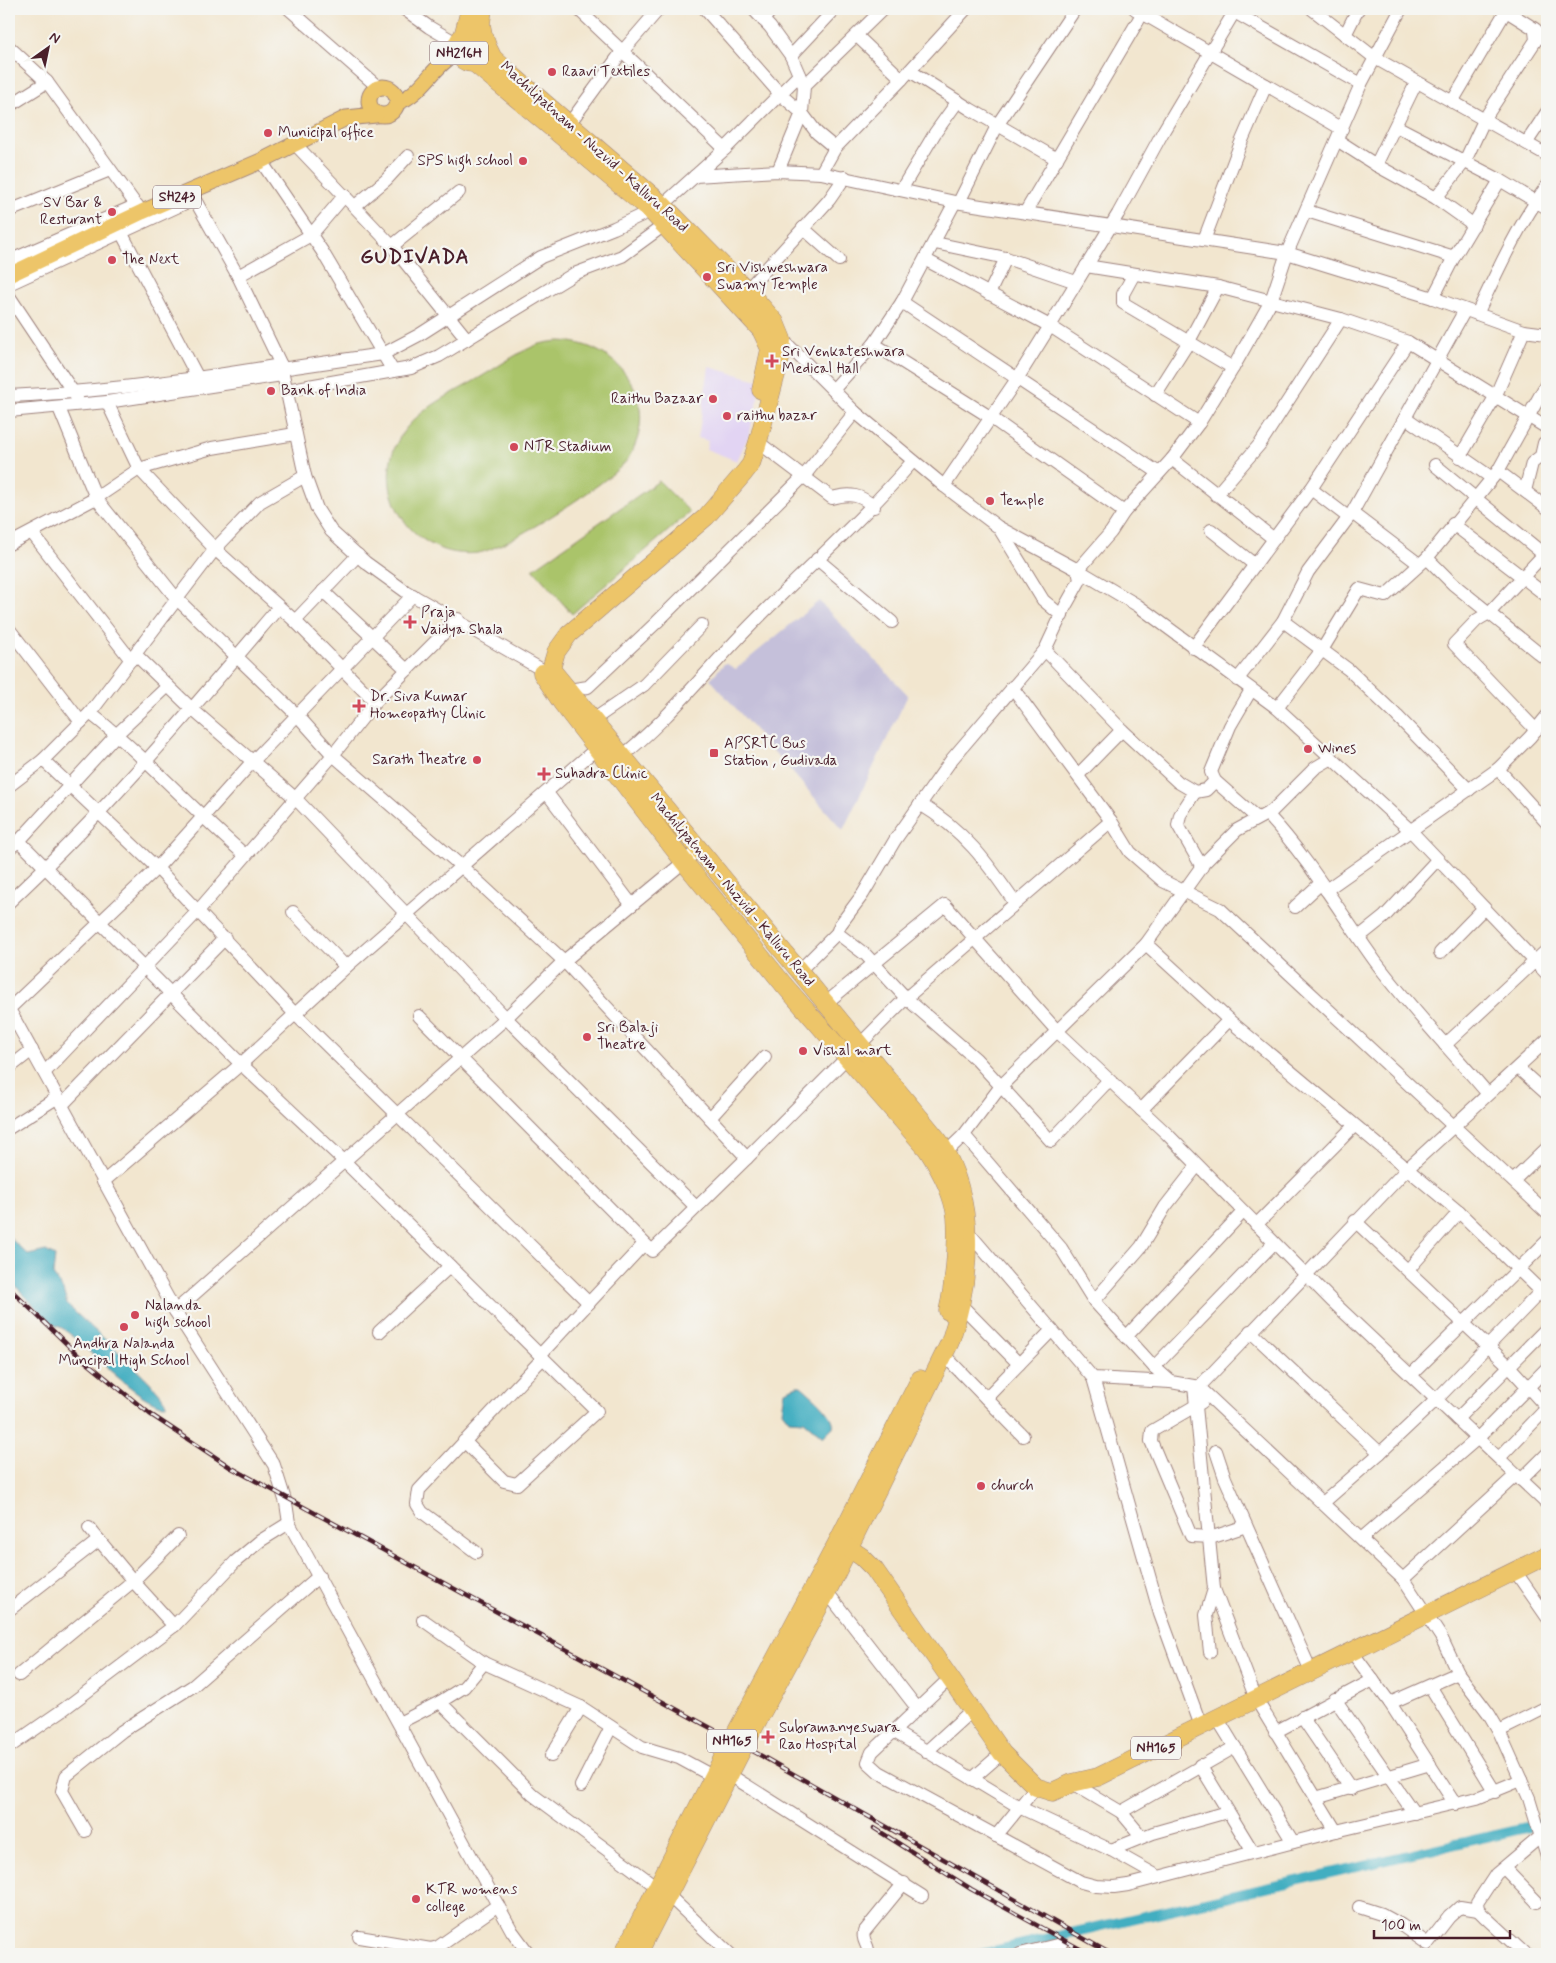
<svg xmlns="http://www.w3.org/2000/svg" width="1556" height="1963" font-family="Mynerve,sans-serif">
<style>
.built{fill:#e2d4f3}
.industrial{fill:#c5c0da}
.green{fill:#aac46a;stroke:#7a724a}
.water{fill:#42aec1;stroke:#466676}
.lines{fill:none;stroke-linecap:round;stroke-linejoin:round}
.canal{stroke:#42aec1;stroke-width:10}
.minor-casing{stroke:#9e827d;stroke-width:14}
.major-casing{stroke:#9e827d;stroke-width:17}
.highway-casing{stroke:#9e827d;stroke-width:19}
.minor{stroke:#fff;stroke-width:12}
.major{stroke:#edc569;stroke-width:15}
.highway{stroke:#edc569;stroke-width:18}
.rail-casing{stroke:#4a1f2b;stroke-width:4.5}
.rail{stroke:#f6f6f2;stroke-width:2.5;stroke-dasharray:8;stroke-linecap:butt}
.poi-dot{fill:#d1495b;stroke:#f6f6f2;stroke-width:2}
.labels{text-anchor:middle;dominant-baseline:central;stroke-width:4.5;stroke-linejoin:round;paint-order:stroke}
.shield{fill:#f6f6f2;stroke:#7e6067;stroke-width:1}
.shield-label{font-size:14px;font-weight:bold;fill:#4a1f2b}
.poi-label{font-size:15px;fill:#4a1f2b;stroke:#f6f6f2;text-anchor:start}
.street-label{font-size:15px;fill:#4a1f2b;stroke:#f6f6f2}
.district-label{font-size:20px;font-weight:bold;letter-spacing:1px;fill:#4a1f2b;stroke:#f6f6f2}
</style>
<rect width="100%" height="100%" fill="#f6f6f2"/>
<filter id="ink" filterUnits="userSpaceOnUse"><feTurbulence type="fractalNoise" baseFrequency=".02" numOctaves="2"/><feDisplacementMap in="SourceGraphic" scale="10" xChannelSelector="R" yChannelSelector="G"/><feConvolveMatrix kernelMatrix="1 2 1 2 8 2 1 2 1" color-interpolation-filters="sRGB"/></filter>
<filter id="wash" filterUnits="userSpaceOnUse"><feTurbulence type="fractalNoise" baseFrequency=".0096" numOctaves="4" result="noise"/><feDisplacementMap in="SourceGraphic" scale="20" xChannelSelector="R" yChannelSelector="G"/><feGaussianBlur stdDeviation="1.12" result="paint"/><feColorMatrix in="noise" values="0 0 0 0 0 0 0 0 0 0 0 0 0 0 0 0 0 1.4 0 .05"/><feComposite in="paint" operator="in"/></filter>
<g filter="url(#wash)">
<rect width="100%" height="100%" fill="#f2e6cf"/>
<!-- built -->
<polygon class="built" points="709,367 758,380 758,398 749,435 737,461 706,449 708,441 698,438"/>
<!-- industrial -->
<polygon class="industrial" points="819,601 908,695 843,830 710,679 725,663 736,669"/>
<!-- green -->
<g class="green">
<path d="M559 341C620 342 664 405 627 460 612 481 503 550 478 553 415 561 367 493 400 437 417 408 457 392 484 375 499 366 514 355 530 348 539 343 549 342 559 341Z"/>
<polygon points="659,481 690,512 572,614 533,569"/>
</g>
<!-- water -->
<g class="water">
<path d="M9 1237 28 1255 46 1251 55 1256 53 1275 63 1290 67 1304C80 1319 169 1393 166 1405 142 1407 86 1346 65 1330 60 1326 54 1326 49 1321 35 1307 22 1293 9 1279Z"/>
<path d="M797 1386H801C810 1394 837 1416 833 1427L823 1437 804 1421 789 1420 782 1411 785 1391Z"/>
</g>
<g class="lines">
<!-- canal -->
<polyline class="canal" points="980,1954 1547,1823"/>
</g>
</g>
<g filter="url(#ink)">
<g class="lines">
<!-- minor casing -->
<g class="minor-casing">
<g id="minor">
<polyline points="289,9 378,87"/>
<polyline points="404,9 429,27 458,44"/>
<polyline points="578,9 725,149"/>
<polyline points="705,9 781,95 802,113 817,133 835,148"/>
<polyline points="753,9 770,27 791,56 804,86 802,113 778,171"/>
<polyline points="1135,9 1342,129"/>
<polyline points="1229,9 1361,84"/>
<polyline points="1312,9 1375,58 1547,155"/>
<polyline points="1401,9 1361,84 1287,253 1433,298 1524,331 1547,334"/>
<polyline points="1503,9 1535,29 1547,41"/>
<polyline points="763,20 772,9"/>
<polyline points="1345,35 1358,9"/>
<polyline points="857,36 902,79"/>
<polyline points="9,47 47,82"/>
<polyline points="791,56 835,9"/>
<polyline points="910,71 970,109 1057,159"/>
<polyline points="1416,83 1376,165 1436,198 1465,161 1485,118 1536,40 1535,31"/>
<polyline points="804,86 883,9"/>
<polyline points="1452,102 1507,9"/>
<polyline points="9,106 47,82 147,220"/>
<polyline points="569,124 621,53 659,9"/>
<polyline points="1396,126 1500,180 1547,208"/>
<polyline points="1337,140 1376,165"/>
<polyline points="1527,142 1547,112"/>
<polyline points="294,143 392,246 467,339"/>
<polyline points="261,161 322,251 393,371"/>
<polyline points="821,173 835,148 902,79 966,9"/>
<polyline points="695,176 725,149 799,75"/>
<polyline points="901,190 935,133 958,101"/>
<polyline points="190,191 238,276 281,365 305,476 317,509 331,531 365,562 405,591 539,668"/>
<polyline points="1436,198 1474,225"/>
<polyline points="959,202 998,124 1075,9"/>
<polyline points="355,206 386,180 408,156"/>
<polyline points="9,211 110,170"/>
<polyline points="1026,211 1145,9"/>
<polyline points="1307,211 1454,257"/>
<polyline points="803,228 839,260"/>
<polyline points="121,232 198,378"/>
<polyline points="1204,240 1240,145 1266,85"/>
<polyline points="935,243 1006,258 1076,282"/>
<polyline points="392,246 459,192"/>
<polyline points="926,260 1050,326 1199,423"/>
<polyline points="9,261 137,205"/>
<polyline points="1086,266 1218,287 1341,319 1408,342 1547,428"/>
<polyline points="1134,274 1123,294 1123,303 1233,368"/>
<polyline points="238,276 311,235 345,195"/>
<polyline points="9,284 194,199"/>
<polyline points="747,290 829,200 845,177"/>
<polyline points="989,294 1006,258"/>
<polyline points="9,296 77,398"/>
<polyline points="1433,298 1454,257 1500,180"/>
<polyline points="902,302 1159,473"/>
<polyline points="1465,310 1352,513 1308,572 1283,621 1349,670 1397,716 1469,790"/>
<path d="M1477 314C1498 270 1518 225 1547 186"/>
<polyline points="782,339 855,412 944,486 998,527 1078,570 1137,605 1277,708 1410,830 1547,974"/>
<polyline points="874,344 990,417 1124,512"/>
<polyline points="281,369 383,354 419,335 541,257 614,228 663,205 695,176 778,171 821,173 955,202 1287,253 1271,301 1233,368 1199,423 1172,459 1124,512 1111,532 1078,570 1080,580 1066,605 1045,650 952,759 895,840 863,894 840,925 837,933 799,971"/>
<polyline points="286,390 411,368 439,356 574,274 622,256 663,226"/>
<polyline points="833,390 874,344 902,302 955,202"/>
<polyline points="1155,395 1188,343 1218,287"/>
<path d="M9 396C100 392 191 380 281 365"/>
<polyline points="59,408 96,498 176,598 298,716 333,755 461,866 564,961 747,1158 906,998 1111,821"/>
<polyline points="9,411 107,402 282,375"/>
<polyline points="1406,418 1492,478"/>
<path d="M758 442 832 498C850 493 860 494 874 507"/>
<polyline points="1460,457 1495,397 1524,331"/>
<polyline points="1172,459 1274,539"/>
<polyline points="1435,465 1547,557"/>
<polyline points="1498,471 1547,508"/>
<polyline points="305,476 260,502 215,549 295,621 375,702"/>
<polyline points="944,486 1017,379 1050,326 1118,214 1164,130 1236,9"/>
<polyline points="1311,489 1348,517"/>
<polyline points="1525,491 1532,463 1541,456 1544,443 1547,445"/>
<polyline points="1216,495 1260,444 1341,319"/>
<polyline points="1352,513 1419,564"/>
<polyline points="1453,524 1547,596"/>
<polyline points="999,528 1043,600 1062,616"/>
<polyline points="1211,530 1255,565"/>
<polyline points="32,533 131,660"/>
<polyline points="9,544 96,498 139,469 212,448 295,434"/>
<polyline points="1427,558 1453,584 1547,660"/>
<polyline points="817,559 892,622"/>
<polyline points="323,591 407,670"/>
<polyline points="413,595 253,761 157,868 9,1009 175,1311 274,1465 286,1503 289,1523 512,1931 529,1954"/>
<polyline points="295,621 358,555"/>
<polyline points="9,629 81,722"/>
<polyline points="1193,648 1311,489 1408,342"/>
<polyline points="1045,650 1122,730 1178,782 1195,792 1206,790 1215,781"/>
<polyline points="136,655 193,710 295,798 506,1018 696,1207"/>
<polyline points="1237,680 1283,621"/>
<polyline points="1012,687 1111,821 1130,852 1163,881 1220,909 1547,1213"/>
<polyline points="568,690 588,687 657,622 804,476 855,412"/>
<polyline points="1251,690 1230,726 1211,772 1215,781 1257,818"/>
<polyline points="1277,708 1322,650 1359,589 1385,596 1427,558 1498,471 1547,383"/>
<path d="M90 713C145 756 192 809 245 855"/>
<polyline points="593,720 644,685 702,625"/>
<polyline points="1536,730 1454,644 1477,620 1489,613 1547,551"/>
<polyline points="43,760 157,868 295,1014 589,1303"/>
<path d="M616 761C668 721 709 667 755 621 808 567 864 518 913 461"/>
<polyline points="1498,769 1547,823"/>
<polyline points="1078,775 1122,730"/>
<polyline points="9,786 43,760 90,713 215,549 139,469 107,402"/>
<polyline points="1195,792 1180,815 1178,825 1202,867"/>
<polyline points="547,793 632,905"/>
<path d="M920 804C964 830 987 862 1015 903"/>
<path d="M1267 814C1309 859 1339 911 1375 961 1410 1008 1451 1050 1488 1094"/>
<polyline points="19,841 241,1064 343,1160 543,1358 419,1490 417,1504 422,1512 476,1552"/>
<polyline points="9,848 19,841 117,734 168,686"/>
<polyline points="1326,890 1498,769 1530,737 1547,716"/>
<path d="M9 902C107 811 192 709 279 607"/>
<polyline points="1295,907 1321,883"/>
<polyline points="293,912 346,967"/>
<polyline points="837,933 866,955 906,998 976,1059 1051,1141 1109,1080"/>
<polyline points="1359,937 1384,917 1437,860"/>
<polyline points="1146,944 1229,1020 1459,1212 1547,1297"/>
<polyline points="1440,953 1484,908"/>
<polyline points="826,1003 945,905 1058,1032 1167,1134 1333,1302 1547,1504"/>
<polyline points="419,1016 652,1251 747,1158"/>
<polyline points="1445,1045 1547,950"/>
<polyline points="9,1068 32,1050"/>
<polyline points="1518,1068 1547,1094"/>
<polyline points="45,1072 197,912 333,755 375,702 458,619"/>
<polyline points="62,1105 225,938"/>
<polyline points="1141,1110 1229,1020"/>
<polyline points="710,1118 765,1057"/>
<polyline points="9,1128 58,1097"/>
<polyline points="964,1135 1061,1248 1094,1301 1154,1367 1171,1382"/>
<polyline points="940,1158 964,1135 1001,1086 1146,944 1204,863 1237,830 1272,811 1315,768 1332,758"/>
<polyline points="1513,1181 1547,1148"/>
<polyline points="103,1182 241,1064 346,967 598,747"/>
<polyline points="1355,1221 1508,1365 1547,1408"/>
<polyline points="1256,1225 1354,1126"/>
<polyline points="968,1232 1093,1378 1171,1382 1199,1387 1403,1579 1441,1637 1458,1673 1489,1714 1499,1731 1529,1798 1547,1857"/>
<polyline points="1408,1270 1459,1212"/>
<polyline points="1094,1301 1141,1247 1165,1207 1197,1166"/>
<polyline points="961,1305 1019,1364"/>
<polyline points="175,1311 506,1018 564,961 691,856"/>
<polyline points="1250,1331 1380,1453"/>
<polyline points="379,1332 450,1266"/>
<polyline points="1126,1337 1243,1212"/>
<polyline points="540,1355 644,1244"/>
<polyline points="944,1355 1023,1436"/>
<polyline points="1154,1367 1274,1243"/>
<polyline points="1411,1375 1547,1241"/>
<polyline points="1093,1378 1160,1614 1201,1726"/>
<polyline points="1194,1386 1214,1589 1256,1699 1336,1831"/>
<polyline points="1199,1387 1407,1169 1547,1040"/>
<polyline points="986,1398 1052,1330"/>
<polyline points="1202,1402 1152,1431 1151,1441 1191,1536 1213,1537 1246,1526"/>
<polyline points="1457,1419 1547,1328"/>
<polyline points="464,1441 504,1481 517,1484 597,1411 543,1358"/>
<polyline points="1216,1451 1225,1478 1311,1671"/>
<polyline points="1499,1458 1547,1408"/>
<polyline points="1521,1480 1547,1454"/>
<polyline points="1324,1502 1380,1453 1436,1400 1546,1286"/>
<polyline points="89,1528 133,1581 174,1626"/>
<polyline points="1361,1539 1478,1438 1547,1368"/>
<polyline points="1515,1571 1547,1617"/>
<polyline points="1403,1579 1516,1475"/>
<polyline points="827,1592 917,1708"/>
<polyline points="9,1610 99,1540"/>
<polyline points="423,1620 484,1663 581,1707 642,1747 679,1758 714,1777"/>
<polyline points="1210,1652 1206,1615 1214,1589"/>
<polyline points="1352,1652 1390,1703 1455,1804"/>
<polyline points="19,1675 133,1581 178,1536"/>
<polyline points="950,1678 872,1752 868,1762 879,1772 1081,1882 1096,1886 1114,1887 1128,1885 1336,1831 1477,1798 1521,1780"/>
<polyline points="1430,1686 1495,1792"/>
<polyline points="1335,1699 1414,1813"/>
<polyline points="440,1702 533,1795 669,1896 730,1954"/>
<polyline points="1390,1703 1458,1673"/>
<polyline points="1302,1717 1351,1789"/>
<polyline points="1217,1718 1293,1842"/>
<polyline points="399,1723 440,1702 464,1687 484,1663"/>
<polyline points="893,1731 1021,1808 1111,1850 1159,1877"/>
<polyline points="1499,1731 1547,1707"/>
<polyline points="1275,1732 1373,1680"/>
<polyline points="9,1747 64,1709 174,1626 236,1561 260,1541 289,1523"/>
<polyline points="926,1752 972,1710"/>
<polyline points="551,1756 581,1707"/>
<polyline points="1200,1765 1253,1852"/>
<polyline points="730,1775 922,1896"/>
<polyline points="972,1779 1002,1753"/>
<polyline points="1072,1783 1121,1812 1142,1837"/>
<polyline points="581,1786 611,1727"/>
<polyline points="1316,1798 1430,1764"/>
<polyline points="1121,1812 1235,1747"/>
<polyline points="85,1831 62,1791 66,1776 122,1731 193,1686 319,1576"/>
<polyline points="996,1836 1036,1787"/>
<polyline points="1111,1850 1153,1833 1227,1812"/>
<polyline points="1504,1868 1537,1902"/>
<polyline points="1359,1907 1381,1914 1401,1925 1428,1944 1449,1917 1460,1907 1478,1910"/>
<polyline points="359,1937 431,1949 438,1947 498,1905"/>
<path d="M868 1954C870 1946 861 1940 864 1932L904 1883"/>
<polyline points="1020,1954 1061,1944"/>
<polyline points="1525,1954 1484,1916 1478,1910 1477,1903 1496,1874 1540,1837 1547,1835"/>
</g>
</g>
<!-- major casing -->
<g class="major-casing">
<g id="major">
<circle cx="383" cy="101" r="14"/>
<path d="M398 102C421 95 434 64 458 52"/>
<polyline points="9,275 142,212 261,161 346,118 376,115"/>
</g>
</g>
<!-- highway casing -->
<g class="highway-casing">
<g id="highway">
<polyline points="483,9 481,24 484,39"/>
<circle cx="472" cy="48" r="15"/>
<polyline points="463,36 470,9"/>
<path d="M487 46 493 58 504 68 663 205 747 290 775 322 782 339 781 356 758 442 751 464 744 473 706 517 569 634 556 652 551 669 939 1141C977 1202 972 1276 950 1342L827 1592 744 1746 638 1954"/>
<polyline points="473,62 651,211 761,330 770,349 761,390"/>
<path d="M542 673 562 703 684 862 784 985 927 1149C940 1169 953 1193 956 1217 958 1243 954 1286 948 1311"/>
<polyline points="838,1541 920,1379"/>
<polyline points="623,1954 732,1740 838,1541 862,1557 874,1569 1002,1753 1036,1787 1052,1792 1072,1783 1098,1777 1547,1555"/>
</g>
</g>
<!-- minor -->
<use href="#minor" class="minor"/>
<!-- major -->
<use href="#major" class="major"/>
<!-- highway -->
<use href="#highway" class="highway"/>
<!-- rail casing -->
<g class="rail-casing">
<g id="rail">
<polyline points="9,1288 80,1357 150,1414 230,1467 744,1746 1111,1954"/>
<polyline points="874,1828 971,1889 1089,1954"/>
</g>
</g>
<!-- rail -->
<use href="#rail" class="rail"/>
</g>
</g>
<!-- markers -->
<g class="poi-dot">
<circle cx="552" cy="72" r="5"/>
<circle cx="268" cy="133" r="5"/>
<circle cx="523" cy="161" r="5"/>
<circle cx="112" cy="212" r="5"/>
<circle cx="112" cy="260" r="5"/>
<circle cx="707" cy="277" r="5"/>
<path d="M769.5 353.5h5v5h5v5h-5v5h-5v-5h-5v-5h5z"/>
<circle cx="271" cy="391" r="5"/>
<circle cx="713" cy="399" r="5"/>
<circle cx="727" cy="416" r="5"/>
<circle cx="514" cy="447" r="5"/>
<circle cx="990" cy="501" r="5"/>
<path d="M407.5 614.5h5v5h5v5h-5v5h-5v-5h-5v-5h5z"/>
<path d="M356.5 698.5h5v5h5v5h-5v5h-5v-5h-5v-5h5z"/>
<circle cx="1308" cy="749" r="5"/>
<rect x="709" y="748" width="10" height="10" rx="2.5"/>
<circle cx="477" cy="760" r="5"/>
<path d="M541.5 766.5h5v5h5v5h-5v5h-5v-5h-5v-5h5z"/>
<circle cx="587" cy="1037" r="5"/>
<circle cx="803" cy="1051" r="5"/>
<circle cx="135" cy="1315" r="5"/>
<circle cx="124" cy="1327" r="5"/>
<circle cx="981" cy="1486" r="5"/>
<path d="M765.5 1729.5h5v5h5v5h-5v5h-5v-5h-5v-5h5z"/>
<circle cx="416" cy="1899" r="5"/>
</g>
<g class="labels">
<!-- shield labels -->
<g class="shield">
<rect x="430" y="41.5" width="58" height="23" rx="4"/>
<rect x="153" y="185.5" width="48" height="23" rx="4"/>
<rect x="707" y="1729.5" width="50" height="23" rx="4"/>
<rect x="1131" y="1736.5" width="50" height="23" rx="4"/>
</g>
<g class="shield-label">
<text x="459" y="53">NH216H</text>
<text x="177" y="197">SH243</text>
<text x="732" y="1741">NH165</text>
<text x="1156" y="1748">NH165</text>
</g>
<!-- poi labels -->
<g class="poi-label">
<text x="562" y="72">Raavi Textiles</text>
<text x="278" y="133">Municipal office</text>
<text x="513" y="161" text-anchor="end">SPS high school</text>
<text x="102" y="203" text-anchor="end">SV Bar &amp;<tspan x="102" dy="17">Resturant</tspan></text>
<text x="122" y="260">The Next</text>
<text x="717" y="268">Sri Vishweshwara<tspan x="717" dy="17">Swamy Temple</tspan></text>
<text x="782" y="352">Sri Venkateshwara<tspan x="782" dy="17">Medical Hall</tspan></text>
<text x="281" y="391">Bank of India</text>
<text x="703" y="399" text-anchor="end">Raithu Bazaar</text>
<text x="737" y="416">raithu bazar</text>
<text x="524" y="447">NTR Stadium</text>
<text x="1000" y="501">Temple</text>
<text x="421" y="613">Praja<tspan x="421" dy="17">Vaidya Shala</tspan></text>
<text x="370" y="697">Dr. Siva Kumar<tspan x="370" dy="17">Homeopathy Clinic</tspan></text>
<text x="724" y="744">APSRTC Bus<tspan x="724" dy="17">Station , Gudivada</tspan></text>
<text x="1318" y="749">Wines</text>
<text x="467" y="760" text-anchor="end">Sarath Theatre</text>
<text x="555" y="774">Suhadra Clinic</text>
<text x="597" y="1028">Sri Balaji<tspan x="597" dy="17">Theatre</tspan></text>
<text x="813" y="1051">Vishal mart</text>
<text x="145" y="1306">Nalanda<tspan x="145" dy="17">high school</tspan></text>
<text x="124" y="1344" text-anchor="middle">Andhra Nalanda<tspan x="124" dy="17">Muncipal High School</tspan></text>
<text x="991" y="1486">church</text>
<text x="779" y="1728">Subramanyeswara<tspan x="779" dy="17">Rao Hospital</tspan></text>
<text x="426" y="1890">KTR womens<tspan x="426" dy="17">college</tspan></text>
</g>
<!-- street labels -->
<g class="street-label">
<text transform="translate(594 147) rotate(42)">Machilipatnam - Nuzvid - Kalluru Road</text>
<text transform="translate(732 890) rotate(50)">Machilipatnam - Nuzvid - Kalluru Road</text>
</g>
<!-- district labels -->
<g class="district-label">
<text x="415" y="257">GUDIVADA</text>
</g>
</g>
<!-- margin -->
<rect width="1556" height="1963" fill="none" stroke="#f6f6f2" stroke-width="30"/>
<!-- north arrow -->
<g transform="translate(48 48) rotate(33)" stroke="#f6f6f2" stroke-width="4" paint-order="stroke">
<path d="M0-4L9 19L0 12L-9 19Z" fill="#4a1f2b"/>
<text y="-8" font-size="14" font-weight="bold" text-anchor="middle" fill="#4a1f2b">N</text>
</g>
<!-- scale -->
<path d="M1374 1930v8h136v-8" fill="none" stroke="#4a1f2b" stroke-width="2.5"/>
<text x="1381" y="1930" font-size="15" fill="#4a1f2b" stroke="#f6f6f2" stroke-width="4" paint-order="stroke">100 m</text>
</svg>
